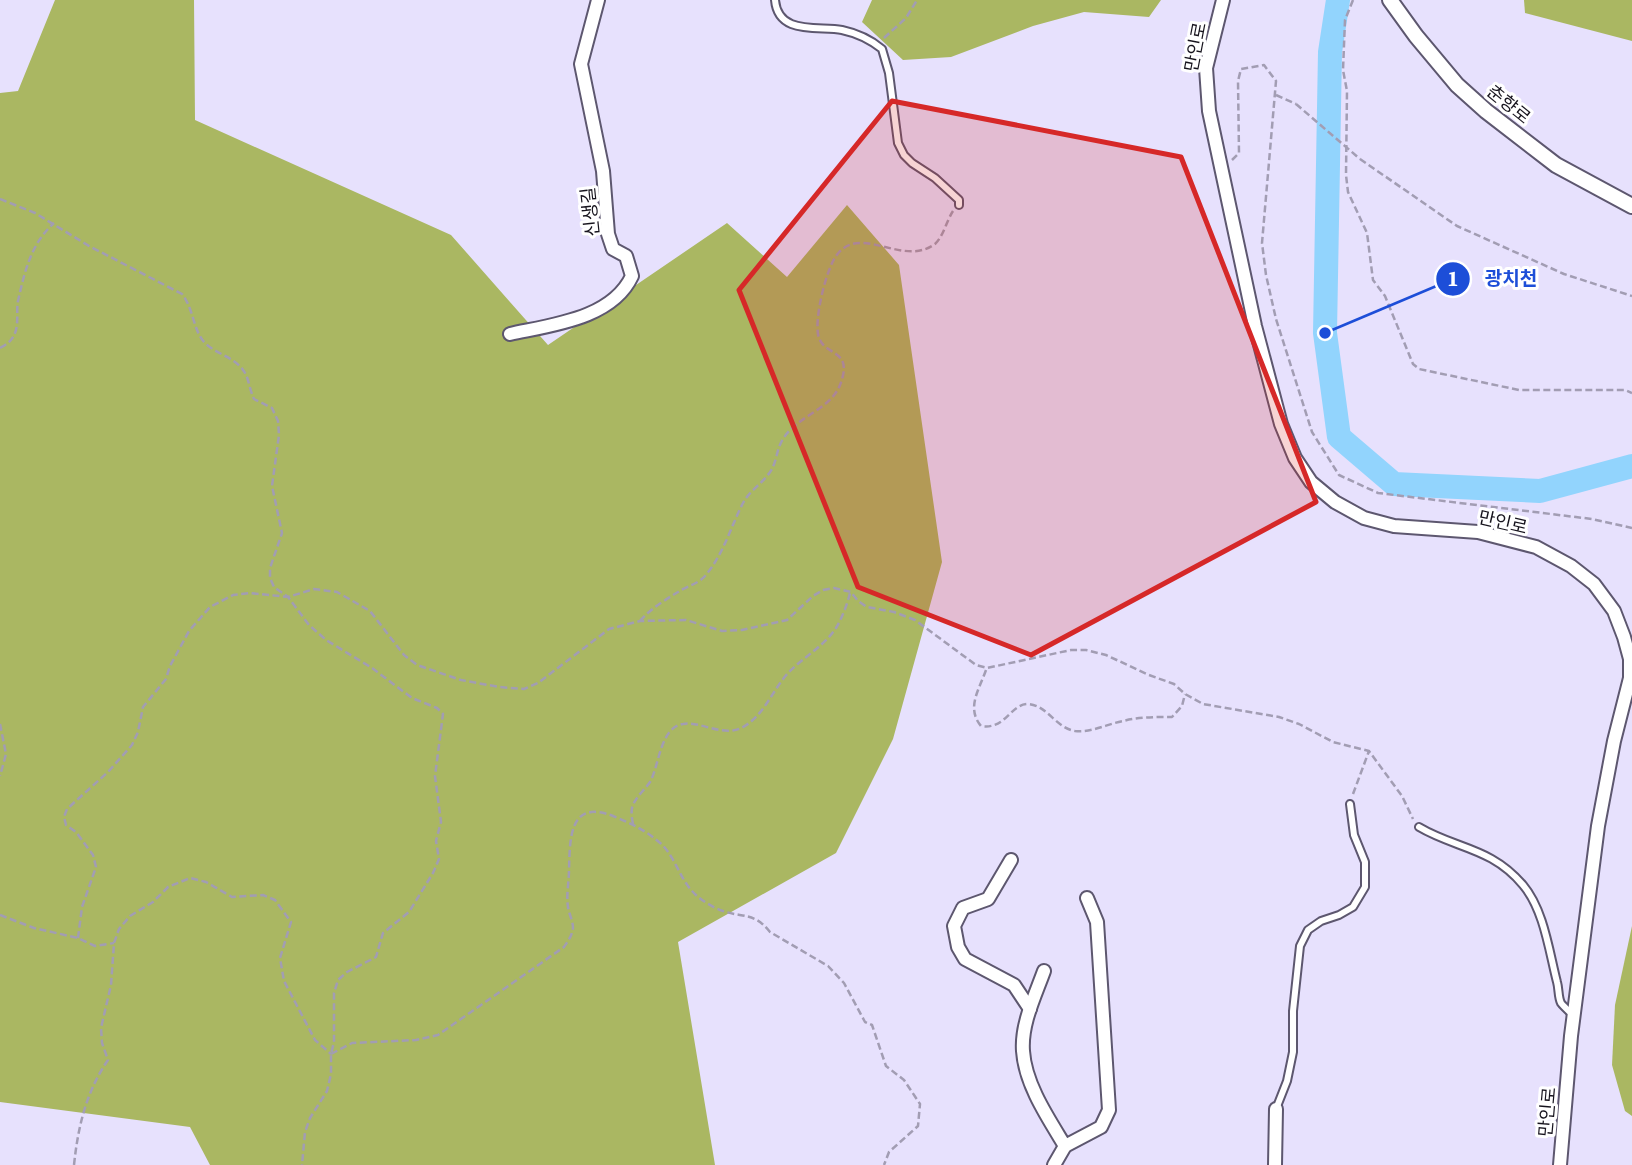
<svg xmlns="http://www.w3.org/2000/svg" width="1632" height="1165" font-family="'Source Serif 4','Noto Sans KR',serif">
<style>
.forest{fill:#aab762}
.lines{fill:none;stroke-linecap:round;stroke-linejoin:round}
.river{stroke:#92d4fd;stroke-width:24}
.service-casing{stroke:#5d576f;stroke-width:10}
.minor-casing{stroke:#5d576f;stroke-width:16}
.tertiary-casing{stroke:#5d576f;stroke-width:18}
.path{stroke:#a29db3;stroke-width:2.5;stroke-dasharray:7 3.5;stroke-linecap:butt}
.service{stroke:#fff;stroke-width:6}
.minor{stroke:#fff;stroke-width:12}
.tertiary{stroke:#fff;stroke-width:14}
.path-bridge{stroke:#a29db3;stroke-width:2.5;stroke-dasharray:7 3.5;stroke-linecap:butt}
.marked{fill:#d62828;fill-opacity:0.2;stroke:#d62828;stroke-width:5;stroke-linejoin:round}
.labels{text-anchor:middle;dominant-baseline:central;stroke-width:6;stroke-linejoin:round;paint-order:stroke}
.street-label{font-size:18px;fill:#16131d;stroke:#fff}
.leader{fill:none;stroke:#1d4ed8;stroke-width:2.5}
.callout-dot{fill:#1d4ed8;stroke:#fff;stroke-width:2.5}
.mark-label{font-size:21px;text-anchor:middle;font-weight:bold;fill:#fff}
.callout-label{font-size:19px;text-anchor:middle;font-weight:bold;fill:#1d4ed8;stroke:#fff;stroke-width:6;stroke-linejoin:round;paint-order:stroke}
</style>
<rect width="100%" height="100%" fill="#e7e1fd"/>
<!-- forest -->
<g class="forest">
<polygon points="55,0 194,0 195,120 451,235 548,345 727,223 787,277 847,205 899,265 942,562 893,739 836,853 678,942 715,1165 210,1165 190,1127 0,1102 0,93 18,91"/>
<polygon points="872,0 1161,0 1149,17 1084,12 1033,26 951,57 903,60 862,22"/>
<polygon points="1524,0 1632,0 1632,41 1525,13"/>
<polygon points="1632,926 1632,1116 1625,1111 1612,1065 1615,1005"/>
</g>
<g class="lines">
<!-- river -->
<polyline class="river" points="1338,0 1330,52 1325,333 1339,437 1394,484 1540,491 1632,466"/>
<!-- service casing -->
<g class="service-casing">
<g id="service">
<path d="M775 0C778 35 817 26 842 30 856 33 871 40 882 49L889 73 898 143 904 155 912 163 935 178 959 200V205"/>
<path d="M1419 827C1456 849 1491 847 1523 885 1544 910 1549 951 1557 982 1559 989 1558 997 1561 1003 1564 1007 1569 1011 1573 1015"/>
<polyline points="1276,1109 1287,1081 1293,1052 1293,1011 1300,946 1308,930 1321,921 1339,915 1353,907 1365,887 1365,862 1354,835 1350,804"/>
</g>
</g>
<!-- minor casing -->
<g class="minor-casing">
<g id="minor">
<polyline points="1223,0 1206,68 1209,111 1255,326 1281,424 1295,458 1311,482 1335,502 1364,518 1394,526 1478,532 1536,547 1571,566 1594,584 1614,611 1624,637 1630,659 1630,678 1614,741 1598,826 1571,1036 1560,1165"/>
<path d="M510 334C551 325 612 319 632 276L626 256 613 249 608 234 603 171 581 64 598 0"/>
<polyline points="1011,860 988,899 963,908 954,926 958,947 965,959 1014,985 1030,1009"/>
<path d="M1044 971C1035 996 1021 1024 1023 1051 1025 1084 1048 1118 1065 1146"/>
<polyline points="1054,1165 1065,1146 1101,1127 1109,1110 1097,922 1087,898"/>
<polyline points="1275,1165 1276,1109"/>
</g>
</g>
<!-- tertiary casing -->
<g class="tertiary-casing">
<polyline id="tertiary" points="1390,0 1416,36 1457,85 1486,111 1556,165 1632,206"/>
</g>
<!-- path -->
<g class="path">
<polyline points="1353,0 1345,20 1343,70 1347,91 1346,175 1348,192 1367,233 1373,280 1385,296 1413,364 1419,369 1519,390 1625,390 1632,393"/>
<polyline points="884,38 906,18 917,0"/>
<polyline points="1276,95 1296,104"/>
<polyline points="1360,159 1457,226 1564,274 1632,296"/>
<polyline points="1232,160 1239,153 1238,81 1241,69 1264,65 1276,81 1262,243 1266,275 1276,319 1312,432 1339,475 1378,493 1592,519 1632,528"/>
<path d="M0 199 35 213 89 246 182 294C194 309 193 331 205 343 217 355 236 357 245 373 249 380 250 391 254 399L272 408 278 421 279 435 272 486 282 533 270 568V578L274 587 288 597 309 625 326 640 372 668 412 698 437 708 443 714 435 776 441 822 436 841 439 859 433 873 409 912 383 933 376 957 347 972 338 980 334 993V1042L331 1054V1074L327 1091 310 1118 305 1132 302 1165"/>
<path d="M0 348C7 344 12 341 15 333 19 323 16 311 18 301 25 270 31 244 54 223"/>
<path d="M640 621C650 609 665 600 678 592 687 586 698 584 705 576 723 555 730 529 742 505 749 490 764 483 772 469 777 459 777 448 783 439 797 416 830 410 840 385 854 349 826 357 819 338 813 322 826 270 836 256 860 222 902 268 935 244 943 237 947 220 953 211"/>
<path d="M986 670C979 690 966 708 981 726 1006 730 1010 704 1028 704 1047 705 1056 728 1075 731 1091 733 1107 724 1123 721 1139 717 1155 717 1172 717L1182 706 1185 694"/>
<polyline points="0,724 6,754 0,776"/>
<polyline points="1353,794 1369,751"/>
<path d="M633 824C632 819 631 813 632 808 635 797 644 791 650 782 659 767 660 727 683 724 701 721 722 737 741 728 764 717 772 690 789 672 804 657 824 646 836 628 842 618 847 605 850 593"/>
<polyline points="0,915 34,928 78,938 95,946 114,943"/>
<polyline points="78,938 82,907 96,867 93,855 76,832 66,825 64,817 67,809 108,772 132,745 138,732 143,707 166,679 170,666 189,631 210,607 233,595 250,593 288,597 314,589 337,592 370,611 404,655 417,665 461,680 499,687 524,689 538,683 609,629 640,621 686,620 722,631 742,630 787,620 813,596 823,590 834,588 851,592 858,601 867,607 894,612 915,620 976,665 987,668 1071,650 1086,650 1106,655 1149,675 1174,684 1185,694 1203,704 1279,717 1299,724 1333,742 1369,751 1402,796 1413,819"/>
<path d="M331 1054 352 1043 416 1040 438 1035 564 947C568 941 572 936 573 928 573 921 569 914 568 907 566 895 569 882 569 870 570 838 569 799 613 816 630 823 645 830 659 842 674 854 679 877 692 891 700 900 712 907 723 911 744 918 754 912 770 932L828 966 844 983 865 1022 872 1025 886 1066 904 1080 920 1104 918 1126 889 1152 884 1165"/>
<path d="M74 1165C78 1127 86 1092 108 1060L102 1043 101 1028 111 985 114 943 119 929 130 916 153 902 168 887 190 878 206 882 232 897 263 895 275 900 291 922 280 958 284 981 315 1040 331 1054"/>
</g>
<!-- service -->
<use href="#service" class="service"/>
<!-- minor -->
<use href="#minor" class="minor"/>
<!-- tertiary -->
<use href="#tertiary" class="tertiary"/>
<!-- path-bridge -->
<polyline class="path-bridge" points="1296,104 1360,159"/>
</g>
<!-- marked area -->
<path class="marked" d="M892 101 1181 157 1316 502 1031 655 858 587 739 290Z"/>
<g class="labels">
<!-- street labels -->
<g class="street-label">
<text transform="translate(1195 47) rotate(-79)">만인로</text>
<text transform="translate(1509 104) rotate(39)">춘향로</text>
<text transform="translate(590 212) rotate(-96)">신생길</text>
<text transform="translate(1503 522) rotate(13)">만인로</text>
<text transform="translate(1547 1112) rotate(-85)">만인로</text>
</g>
</g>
<!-- callouts -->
<path class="leader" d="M1325 333L1453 279"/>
<g class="callout-dot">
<circle cx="1325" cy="333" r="7"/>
<circle cx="1453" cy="279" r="18"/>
</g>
<g class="mark-label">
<text x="1453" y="286">1</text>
</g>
<g class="callout-label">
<text x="1511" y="285">광치천</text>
</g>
</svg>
